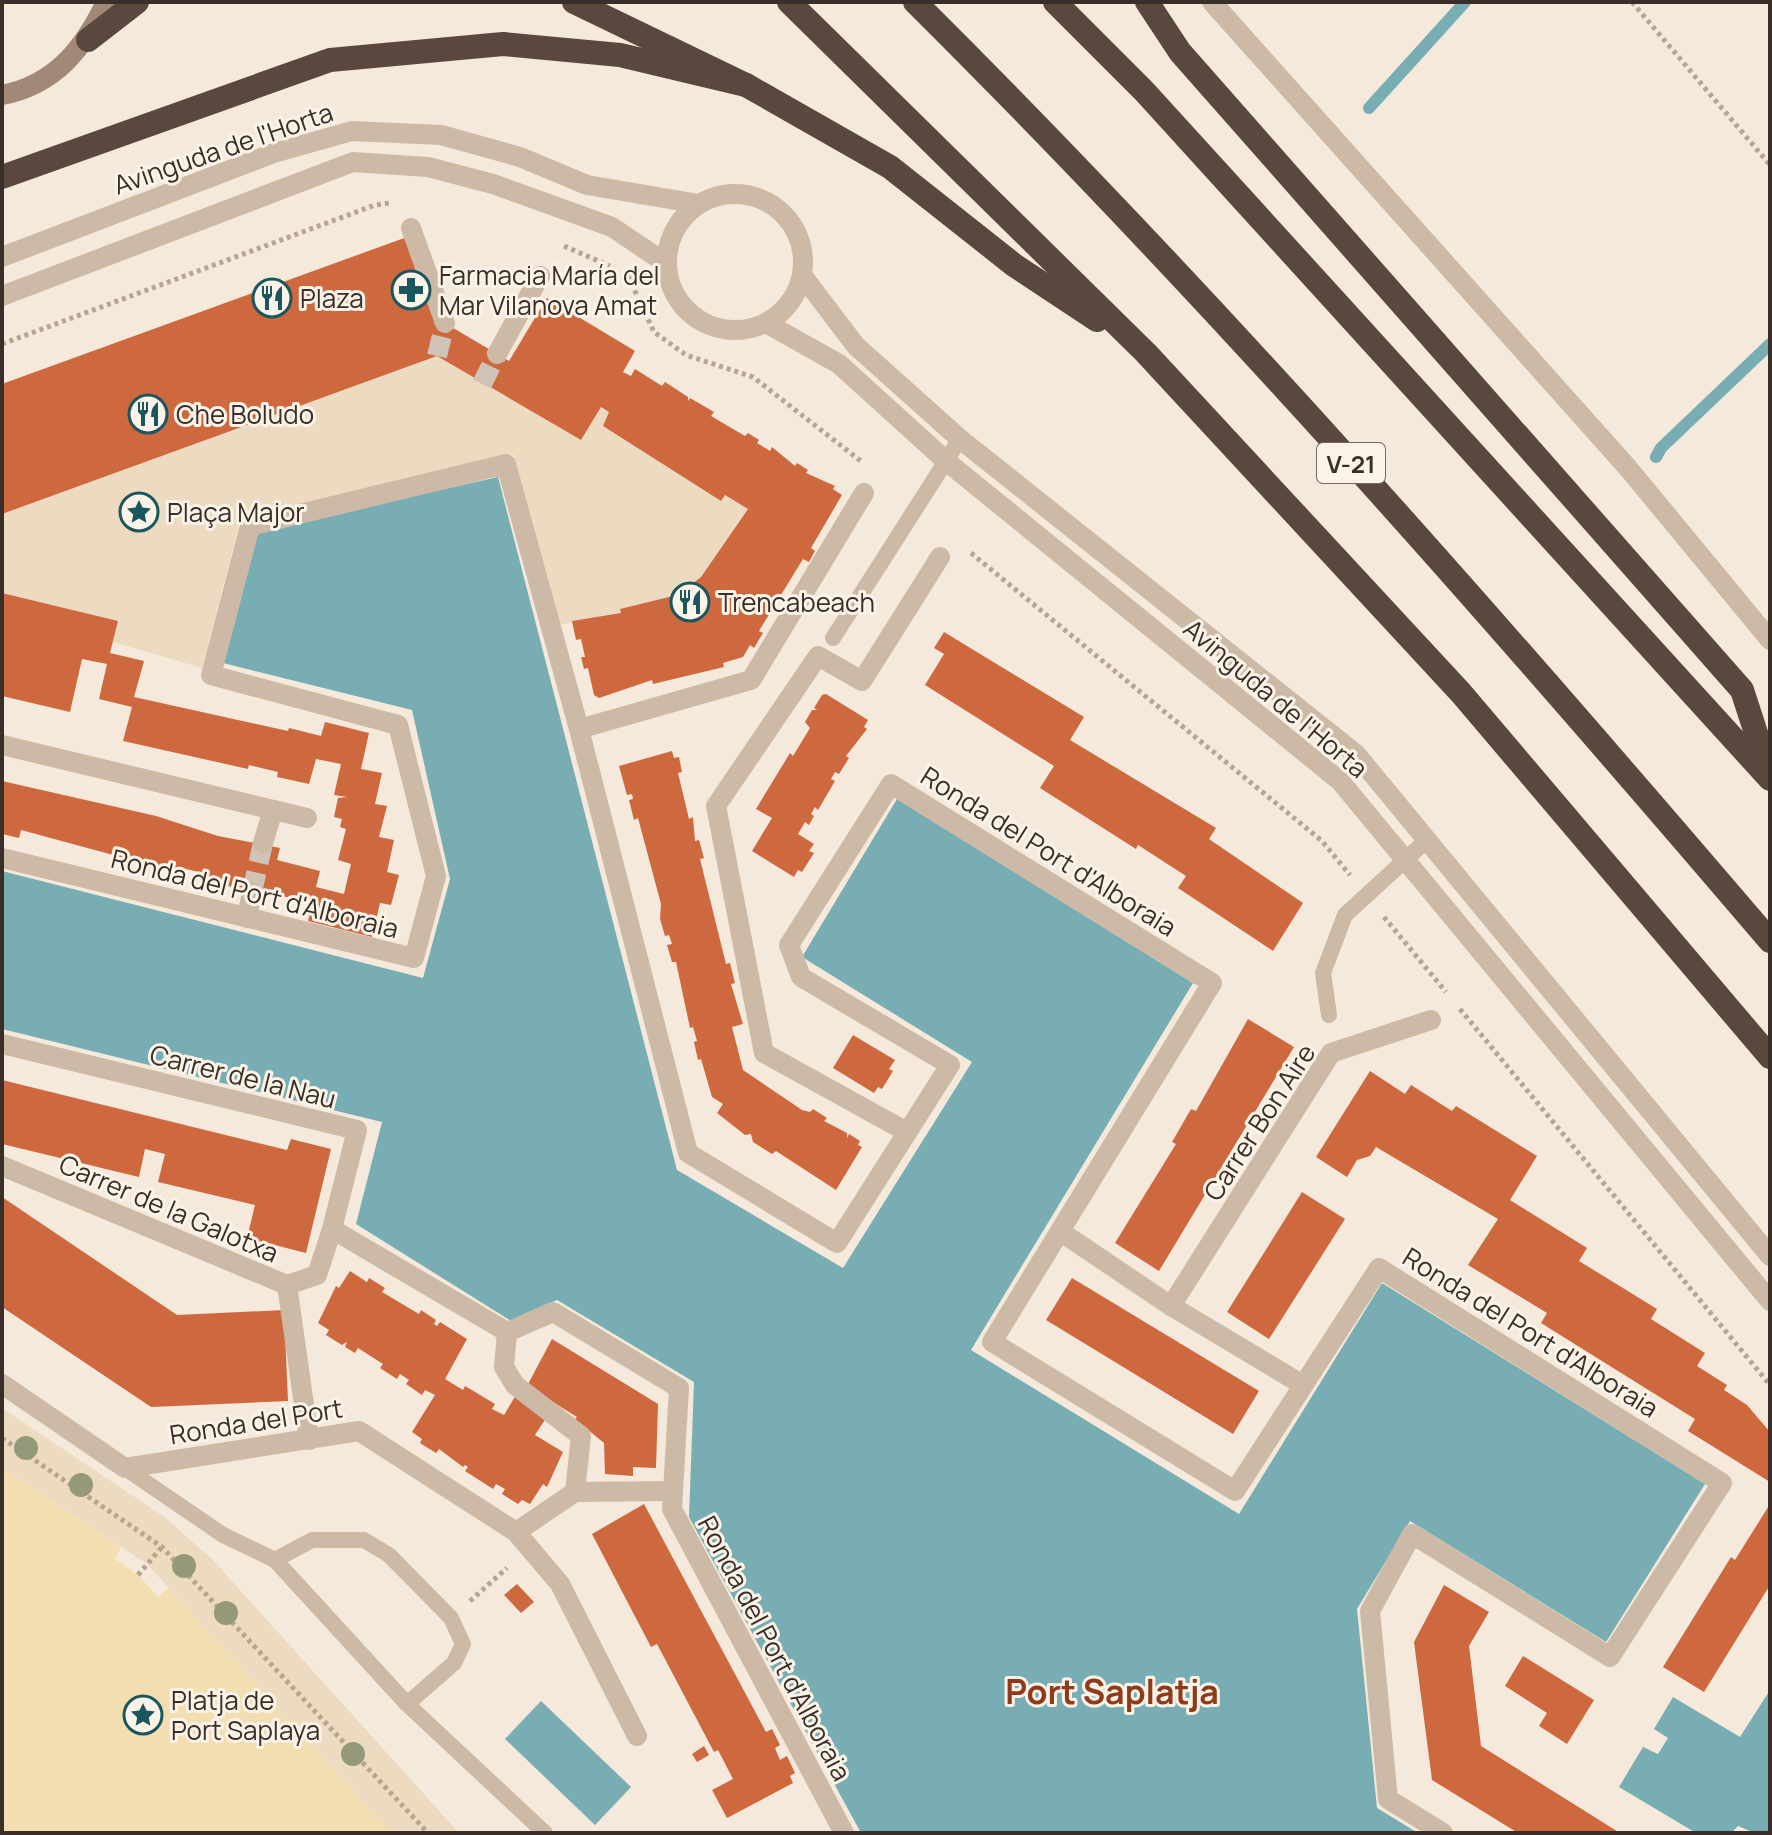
<svg xmlns="http://www.w3.org/2000/svg" width="1772" height="1835" font-family="Manrope,sans-serif">
<style>
.sand{fill:#f2deb0}
.plaza{fill:#eddbc1}
.water{fill:#78aeb3}
.lines{fill:none;stroke-linecap:round;stroke-linejoin:round}
.stream{stroke:#78aeb3;stroke-width:12}
.building{fill:#ce683f}
.pedestrian-tunnel{stroke:#cfc4b7;stroke-width:20;stroke-dasharray:20 10;stroke-linecap:butt}
.path{stroke:#b9a490;stroke-width:5;stroke-dasharray:4 4;stroke-linecap:butt}
.service{stroke:#cdbaa6;stroke-width:16}
.pedestrian{stroke:#cdbaa6;stroke-width:20}
.minor{stroke:#cdbaa6;stroke-width:20}
.tertiary{stroke:#cdbaa6;stroke-width:20}
.secondary{stroke:#a18877;stroke-width:20}
.motorway{stroke:#5a483e;stroke-width:24}
.tree{fill:#949a79}
.labels{text-anchor:middle;dominant-baseline:central;stroke-width:6;stroke-linejoin:round;paint-order:stroke}
.shield{fill:#fbf3e8;stroke:#736962;stroke-width:2}
.shield-label{font-size:24px;font-weight:bold;fill:#392e28}
.street-label{font-size:26px;fill:#392e28;stroke:#fbf3e8}
.poi-label{font-size:26px;fill:#392e28;stroke:#fbf3e8;text-anchor:start}
.district-label{font-size:34px;font-weight:bold;fill:#8e3b1b;stroke:#fbf3e8}
</style>
<rect width="100%" height="100%" fill="#f4e9db"/>
<!-- sand -->
<polygon class="sand" points="2,1467 121,1547 115,1559 138,1575 158,1597 169,1588 392,1833 2,1833"/>
<!-- plaza -->
<g class="plaza">
<polygon points="437,356 581,439 601,407 609,412 604,426 721,501 725,495 748,509 701,577 677,595 621,609 621,613 559,625 513,454 241,518 202,668 113,642 118,622 2,593 2,514"/>
<polygon points="2,1408 166,1518 213,1560 459,1833 392,1833 147,1564 2,1467"/>
</g>
<!-- water -->
<g class="water">
<polygon points="498,477 677,1170 843,1268 972,1062 802,957 897,799 1193,983 971,1350 1239,1514 1382,1283 1705,1484 1606,1642 1410,1521 1357,1609 1377,1808 1418,1833 861,1833 689,1517 694,1382 557,1300 511,1321 356,1224 382,1122 2,1029 2,871 423,978 450,879 412,710 223,663 257,531"/>
<polygon points="1770,1690 1770,1833 1755,1833 1738,1826 1731,1833 1696,1833 1619,1787 1643,1747 1658,1754 1668,1738 1654,1729 1673,1697 1740,1737"/>
<polygon points="541,1701 631,1787 595,1825 505,1739"/>
</g>
<g class="lines">
<!-- stream -->
<g class="stream">
<polyline points="1369,108 1465,2"/>
<polyline points="1656,457 1661,448 1770,344"/>
</g>
</g>
<!-- building -->
<g class="building">
<polygon points="407,237 438,319 509,361 547,298 635,351 623,372 631,376 635,369 662,386 665,382 688,397 688,401 690,398 714,412 711,416 745,436 748,433 759,440 757,443 770,451 772,447 795,466 797,463 808,470 806,473 835,486 833,489 842,495 811,548 815,551 809,562 803,559 759,631 763,633 754,648 750,645 743,657 723,663 724,667 653,684 652,680 599,698 594,695 588,668 584,669 581,657 585,657 581,639 576,640 572,621 621,613 620,609 677,595 701,577 748,509 725,495 721,501 603,426 609,412 601,407 581,440 437,356 2,514 2,384"/>
<polygon points="2,593 118,621 110,653 144,661 134,697 288,731 289,728 321,736 325,722 369,733 361,769 382,773 375,804 387,806 379,837 394,840 387,872 399,875 391,905 380,903 372,937 308,921 313,902 206,882 208,874 177,867 176,872 21,830 19,838 2,834 2,781 156,816 218,836 280,848 277,860 320,871 316,887 344,894 351,864 338,860 346,829 340,827 342,819 334,817 338,798 347,797 334,795 341,764 316,759 309,784 277,777 278,772 249,765 248,769 123,741 132,707 99,699 107,664 82,659 70,712 2,696"/>
<polygon points="944,632 1084,717 1070,740 1216,828 1209,839 1303,903 1273,951 1178,888 1186,876 1138,845 1136,849 1040,788 1054,766 925,685 944,654 934,648"/>
<polygon points="826,694 868,720 864,727 867,729 846,756 849,758 839,774 835,772 831,779 835,781 818,810 815,807 811,814 814,816 809,825 805,822 798,834 814,844 809,851 814,853 802,872 798,870 794,877 752,851 772,818 756,809 790,753 793,756 810,728 805,722 812,710 817,710 814,708 822,695"/>
<polygon points="672,751 674,758 679,757 682,772 678,773 689,819 693,817 695,841 699,840 704,858 700,859 726,964 730,963 735,983 731,984 743,1024 732,1027 743,1070 802,1110 810,1112 813,1109 827,1118 824,1121 847,1133 847,1138 849,1134 860,1141 858,1145 862,1147 836,1190 776,1151 772,1154 753,1142 751,1134 745,1135 717,1113 723,1104 712,1097 701,1059 698,1060 694,1042 697,1041 693,1027 690,1028 676,962 672,962 667,945 672,944 669,935 665,936 660,919 661,904 638,818 634,820 629,800 633,799 632,794 627,795 619,766"/>
<polygon points="1248,1019 1294,1047 1159,1271 1115,1243 1176,1144 1172,1142 1191,1109 1196,1111"/>
<polygon points="853,1035 895,1060 889,1069 893,1071 882,1089 878,1087 874,1093 833,1068"/>
<polygon points="1370,1071 1405,1094 1411,1085 1452,1111 1456,1106 1537,1156 1510,1200 1587,1248 1579,1261 1657,1309 1651,1319 1705,1353 1697,1366 1727,1385 1724,1390 1747,1405 1770,1432 1770,1482 1688,1431 1695,1419 1541,1323 1547,1313 1468,1265 1498,1219 1376,1147 1370,1156 1357,1160 1347,1177 1316,1157"/>
<polygon points="2,1080 287,1150 291,1139 331,1149 306,1253 247,1238 255,1205 158,1182 165,1154 145,1149 139,1177 2,1144"/>
<polygon points="1302,1192 1345,1219 1269,1339 1227,1312"/>
<polygon points="2,1197 177,1315 284,1310 288,1401 151,1407 2,1307"/>
<polygon points="350,1271 367,1282 369,1278 385,1288 382,1292 419,1314 421,1310 436,1320 434,1324 437,1326 440,1322 467,1339 445,1379 463,1390 465,1386 495,1404 492,1409 504,1415 516,1395 548,1415 535,1435 563,1452 547,1487 543,1484 530,1504 522,1500 518,1504 502,1494 505,1489 496,1484 493,1489 465,1471 468,1467 465,1465 463,1467 439,1449 436,1453 420,1443 422,1439 412,1432 435,1395 425,1390 422,1395 406,1384 409,1380 400,1374 397,1379 380,1368 383,1364 358,1348 355,1353 345,1347 347,1342 342,1345 326,1335 329,1330 318,1323 336,1286 339,1288"/>
<polygon points="1072,1278 1259,1391 1233,1434 1046,1320"/>
<polygon points="552,1339 658,1404 656,1468 633,1467 633,1476 605,1474 604,1443 575,1419 577,1417 527,1386"/>
<polygon points="644,1504 766,1732 772,1729 780,1745 775,1748 780,1760 787,1756 795,1773 790,1776 793,1783 727,1818 712,1790 733,1779 718,1750 714,1752 657,1644 651,1647 592,1534"/>
<polygon points="1770,1504 1770,1585 1704,1692 1663,1667 1731,1557 1735,1560"/>
<polygon points="517,1584 534,1602 521,1613 504,1595"/>
<polygon points="1444,1585 1489,1612 1469,1646 1481,1746 1620,1833 1518,1833 1432,1780 1414,1642"/>
<polygon points="1523,1656 1594,1700 1567,1744 1539,1726 1547,1713 1505,1686"/>
<polygon points="704,1746 709,1755 697,1762 692,1754"/>
</g>
<g class="lines">
<!-- pedestrian-tunnel -->
<g class="pedestrian-tunnel">
<polyline points="437,356 445,323"/>
<polyline points="482,384 497,354"/>
<polyline points="252,892 263,843"/>
</g>
<!-- path -->
<g class="path">
<polyline points="1632,2 1770,165"/>
<polyline points="564,246 610,266"/>
<polyline points="628,276 654,332 686,355 753,377 862,462"/>
<polyline points="2,344 375,205 391,203"/>
<polyline points="971,553 1322,841 1350,875"/>
<polyline points="1384,917 1446,992"/>
<polyline points="1460,1009 1770,1385"/>
<polyline points="2,1438 162,1547 428,1833"/>
<polyline points="138,1575 162,1547"/>
<polyline points="470,1601 507,1568"/>
</g>
<!-- service -->
<g class="service">
<polyline points="833,638 960,439"/>
<polyline points="1329,1015 1323,973 1345,915 1427,840"/>
<polyline points="125,1468 223,1535 275,1560"/>
<polyline points="407,1704 454,1663 463,1644 451,1618 389,1555 364,1540 312,1540 275,1560 407,1704 545,1833"/>
</g>
<!-- pedestrian -->
<g class="pedestrian">
<polyline points="411,228 445,323"/>
<polyline points="497,354 540,276"/>
<polyline points="579,729 751,680 864,493"/>
<polyline points="263,843 273,810"/>
<polyline points="2,858 414,958 436,876 398,725 211,675 250,526 506,464 579,729 688,1153 837,1243 950,1065 801,977 789,945 891,784 1212,983 992,1342 1235,1491 1379,1268 1722,1483 1610,1657 1412,1534 1370,1611 1388,1799 1443,1833"/>
<polyline points="247,918 252,892"/>
<polyline points="2,1044 357,1130 332,1229 507,1332 553,1312 679,1388 672,1509 844,1833"/>
<polyline points="907,1132 764,1053 716,806 818,656 862,681 940,557"/>
<polyline points="2,1166 287,1285 317,1275 332,1229"/>
<polyline points="1061,1232 1171,1306 1303,1385"/>
<polyline points="287,1285 309,1440"/>
<polyline points="1171,1306 1331,1053 1431,1020"/>
<polyline points="507,1332 504,1367 515,1385 581,1436 575,1492"/>
<polyline points="516,1532 575,1492 673,1491"/>
</g>
<!-- minor -->
<g class="minor">
<circle cx="735" cy="262" r="68"/>
<polyline points="2,257 274,153 352,131 441,135 520,157 587,185 699,204"/>
<polyline points="802,275 856,346 960,439 1356,754 1770,1256"/>
<polyline points="2,296 353,162 428,167 493,184 612,227 667,264"/>
<polyline points="766,323 839,364 946,461 1340,781 1770,1301"/>
<polyline points="2,745 307,818"/>
<polyline points="2,1384 125,1468 359,1431 516,1532 560,1584 637,1736"/>
</g>
<!-- tertiary -->
<polyline class="tertiary" points="1212,2 1628,468 1770,640"/>
<!-- secondary -->
<path class="secondary" d="M2 95C55 85 84 48 106 2"/>
<!-- motorway -->
<g class="motorway">
<polyline points="574,2 746,85 890,167 1014,265 1097,320"/>
<polyline points="789,2 1146,353 1461,693 1770,1057"/>
<path d="M915 2C1215 300 1495 619 1770 941"/>
<polyline points="1055,2 1144,91 1770,779"/>
<polyline points="1147,2 1180,52 1742,690 1769,773"/>
<polyline points="88,40 137,2"/>
<polyline points="2,177 330,60 503,44 620,55 746,85"/>
</g>
</g>
<!-- trees -->
<g class="tree">
<circle cx="26" cy="1448" r="12"/>
<circle cx="81" cy="1485" r="12"/>
<circle cx="184" cy="1566" r="12"/>
<circle cx="226" cy="1613" r="12"/>
<circle cx="353" cy="1754" r="12"/>
</g>
<!-- icons -->
<defs>
<g id="pharmacy-ring" transform="scale(2)"><circle r="9.5" fill="#fbf3e8" stroke="#1a565d" stroke-width="1.5"/><path d="M-2-6h4v4h4v4h-4v4h-4v-4h-4v-4h4Z" fill="#1a565d"/></g>
<g id="restaurant-ring" transform="scale(2)"><circle r="9.5" fill="#fbf3e8" stroke="#1a565d" stroke-width="1.5"/><path d="M-5-6h1v4h1v-4h1v4h1v-4h1v5L-1.5 .5V6h-2V.5L-5-1ZM5-6V6H3V1.5H1.5Q1.5-4 5-6Z" fill="#1a565d"/></g>
<g id="sight-ring" transform="scale(2)"><circle r="9.5" fill="#fbf3e8" stroke="#1a565d" stroke-width="1.5"/><path d="M0-6L1.8-2.2L6-1.7L2.9 1.2L3.7 5.4L0 3.3L-3.7 5.4L-2.9 1.2L-6-1.7L-1.8-2.2Z" fill="#1a565d"/></g>
</defs>
<g fill-rule="evenodd">
<use href="#pharmacy-ring" x="411" y="290"/>
<use href="#restaurant-ring" x="272" y="298"/>
<use href="#restaurant-ring" x="148" y="414"/>
<use href="#sight-ring" x="139" y="512"/>
<use href="#restaurant-ring" x="690" y="602"/>
<use href="#sight-ring" x="143" y="1715"/>
</g>
<g class="labels">
<!-- shield labels -->
<rect class="shield" x="1317" y="443" width="68" height="40" rx="6"/>
<g class="shield-label">
<text x="1351" y="463">V-21</text>
</g>
<!-- street labels -->
<g class="street-label">
<text transform="translate(223 148) rotate(-19)">Avinguda de l'Horta</text>
<text transform="translate(1276 698) rotate(40)">Avinguda de l'Horta</text>
<text transform="translate(1049 851) rotate(32)">Ronda del Port d'Alboraia</text>
<text transform="translate(255 893) rotate(14)">Ronda del Port d'Alboraia</text>
<text transform="translate(243 1076) rotate(14)">Carrer de la Nau</text>
<text transform="translate(1259 1122) rotate(-57)">Carrer Bon Aire</text>
<text transform="translate(169 1208) rotate(23)">Carrer de la Galotxa</text>
<text transform="translate(1531 1332) rotate(32)">Ronda del Port d'Alboraia</text>
<text transform="translate(256 1421) rotate(-9)">Ronda del Port</text>
<text transform="translate(775 1648) rotate(62)">Ronda del Port d'Alboraia</text>
</g>
<!-- poi labels -->
<g class="poi-label">
<text x="439" y="275">Farmacia María del<tspan x="439" dy="30">Mar Vilanova Amat</tspan></text>
<text x="300" y="298">Plaza</text>
<text x="176" y="414">Che Boludo</text>
<text x="167" y="512">Plaça Major</text>
<text x="718" y="602">Trencabeach</text>
<text x="171" y="1700">Platja de<tspan x="171" dy="30">Port Saplaya</tspan></text>
</g>
<!-- district labels -->
<g class="district-label">
<text x="1112" y="1691">Port Saplatja</text>
</g>
</g>
<!-- border -->
<rect width="1772" height="1835" fill="none" stroke="#392e28" stroke-width="8"/>
</svg>
